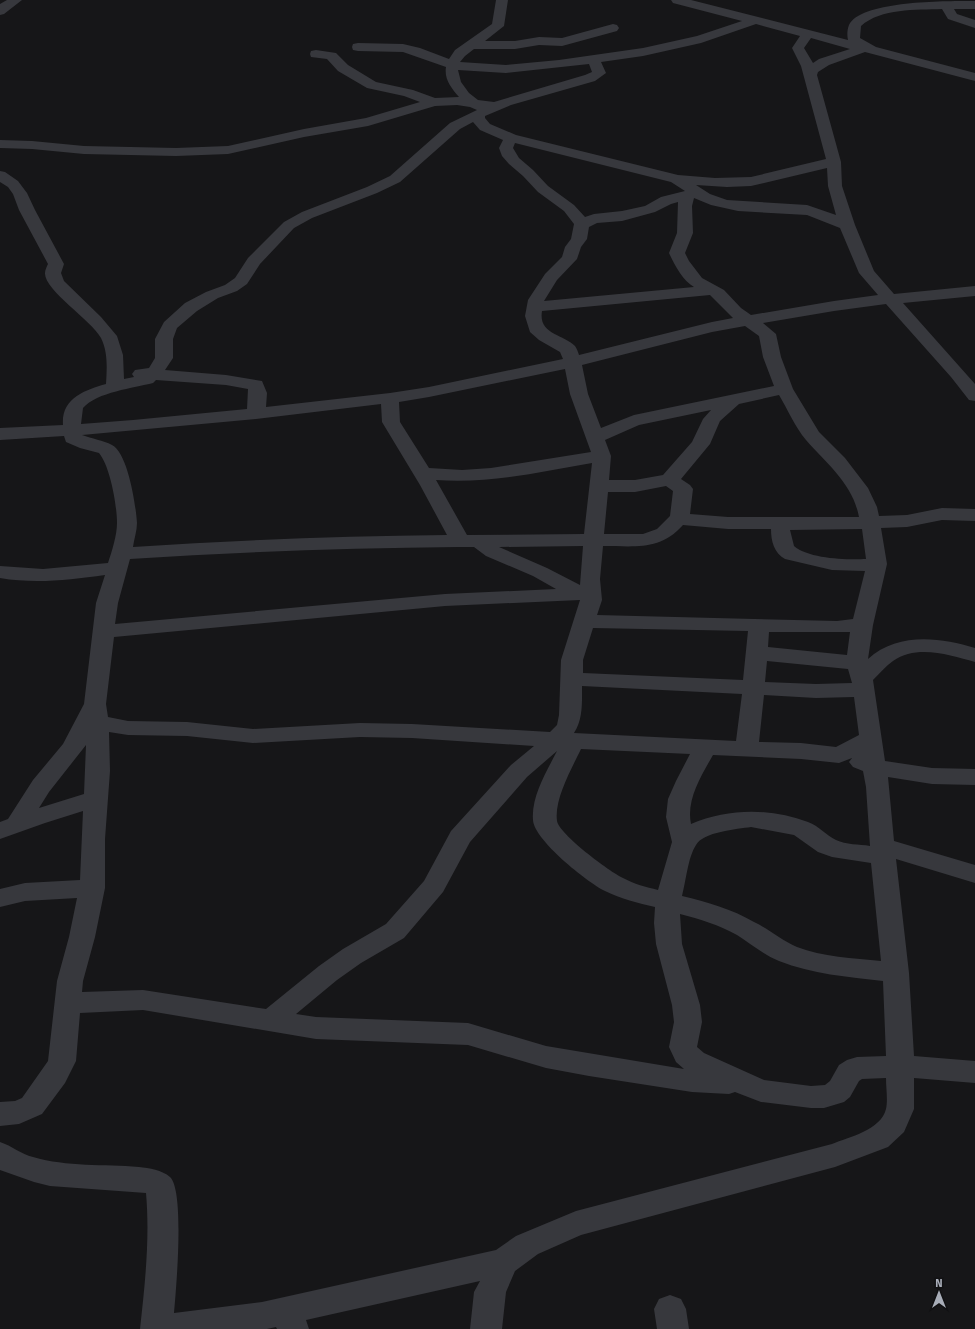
<svg xmlns="http://www.w3.org/2000/svg" width="975" height="1329" viewBox="0 0 975 1329" font-family="'Fira Sans',sans-serif">
	<style>
		.lines { fill: none; stroke-linecap: round; stroke-linejoin: round }
		.minor { fill: #37383d; fill-rule: evenodd }
	</style>
	<rect width="100%" height="100%" fill="#161618"/>
	<g class="lines">
		<path class="minor" d="M7,0H22L4,14L0,15V4Z
			M496,0H508L504,26L485,41H515L539,37L562,38L613,24L617,25L619,28L617,31L562,46L539,45L515,49H474L465,56L460,62L506,65L559,60L643,48L697,36L742,21L673,3L671,0H691L848,40C847,36 847,30 849,25C861,0 950,1 975,1V9H954L957,14L975,20V28L948,19L942,9C916,10 881,8 861,26L860,38L876,47L975,73V81L865,52L829,65L818,72L817,75L841,162L842,186L855,225L874,271L894,294L975,286V296L903,303L975,384V401L969,400L951,377L886,304L834,311L763,323L776,334L781,357L793,389L819,432L845,458L868,488L877,507L879,516L907,515L942,508L975,509V521L942,520L907,527L881,528L887,564L873,625L868,659C897,632 940,637 975,648V662C950,655 917,644 893,661C886,666 880,673 873,680L885,761L932,768L975,769V785L932,784L888,777L894,841L975,865V883L896,859L909,973L914,1056L975,1061V1083L914,1078V1109L904,1132L888,1147L835,1167L581,1235L538,1254L515,1271L506,1292L502,1329H470L474,1292L480,1281L306,1320L309,1329H277L276,1327L267,1329H140C145,1284 150,1238 146,1193L50,1186L34,1182L0,1170V1142C12,1146 21,1154 33,1157C67,1167 104,1164 139,1167C149,1168 162,1170 170,1177C185,1191 176,1290 174,1313L262,1302L496,1250L516,1236L576,1211L832,1144C849,1137 881,1130 886,1109C888,1100 886,1088 886,1078L862,1079L859,1081L850,1097L844,1102L824,1108H811L761,1102L735,1092L729,1094L692,1092L589,1076L546,1068L468,1045L316,1039L143,1010L80,1013L76,1061L65,1083L42,1114L19,1124L0,1126V1102L15,1101L22,1098L48,1061L57,981L69,937L77,898L25,901L0,907V889L25,883L80,880L83,811L45,823L0,839V822L8,819L33,780L63,744L84,704L96,603L105,575C69,580 35,584 0,578V566L43,569L108,563C112,551 117,535 117,523C117,505 110,466 99,453L80,448L66,442L64,436L0,440V428L63,425C61,398 85,390 106,384C107,368 108,352 101,338C91,320 44,290 45,273C45,270 47,266 48,264L19,210L13,194L8,187L0,182V171L5,172L18,181L27,193L35,210L64,264L61,273L64,281L101,317L117,336L123,355L124,379L134,377L132,374L135,370L149,368L155,358V339L164,322L185,303L206,292L225,285L235,278L248,258L284,222L302,212L367,187L390,176L450,123L477,110L470,107L457,105L435,106L368,126L304,137L228,154L176,156L84,154L32,149L0,148V140L32,141L84,146L176,148L228,146L304,129L366,118L420,102L404,96L367,88L338,71L327,59L311,57L310,54L311,51L316,50L336,53L348,65L376,82L413,90L435,98L459,97C451,88 444,79 446,67L403,52L358,51L353,50L352,47L353,44L358,43L403,44L420,48L449,59L455,50L492,24ZM756,24L800,36L792,48L801,66L826,159L751,177L715,178L678,175L516,135L490,124L485,118V116L511,105L595,81L606,73L601,62L643,56L701,43ZM811,38L850,49L819,59L813,63L804,48ZM589,64L592,72L585,75L494,102L478,100L469,93L461,82L458,70L506,73ZM473,122L480,130L503,140L499,148L502,156L509,164L523,176L538,192L564,211L574,224L571,239L565,247L562,257L545,274L528,300L525,316L530,332L539,340L560,352L563,359L429,387L390,393L266,407L267,393L262,381L226,375L165,370L173,358V339L177,328L197,311L218,298L237,291L247,284L260,264L294,228L312,218L377,193L400,182L460,129ZM515,143L671,182L685,191L661,197L645,206L622,211L594,214L585,217L574,205L548,186L533,170L519,158L513,148ZM827,168L828,186L836,215L807,205L727,200L710,194L696,185L727,187L751,186ZM694,198L711,205L738,211L807,215L840,228L859,273L878,295L834,301L751,315L741,308L724,290L702,278L689,261L685,253L693,233L692,206ZM678,202L677,233L669,253C674,264 683,281 694,287L544,301L557,280L577,259L581,247L587,239L589,227L597,223L622,221L655,212L671,204ZM710,295L733,318L712,322L579,355C578,352 577,349 575,346C563,334 538,334 542,311ZM745,326L759,336L763,357L774,386L634,415L601,428L588,394L582,365L712,332ZM565,369L570,394L591,452L491,468L462,470L429,468L400,422L399,402L429,397ZM156,380L226,385L248,389L247,409L133,420L81,424L83,408C97,392 134,388 153,383ZM779,395C788,410 795,427 806,440C827,464 853,484 859,517H728L690,514L693,489L690,485L681,479L710,444L720,421L739,404ZM381,404L382,422L420,485L447,535C342,536 238,540 133,547C134,539 137,531 137,523C136,506 128,453 112,445C103,440 92,439 82,435L256,419ZM711,410L703,419L692,442L663,475L635,480H609L611,456L605,440L639,425ZM592,463L584,534L467,535L436,480C489,484 540,472 592,463ZM666,486L673,491L670,516L657,529L643,534H604L608,492H635ZM683,525L728,529H771C771,541 774,553 785,559L832,570L865,571L853,619L837,621L597,615L602,600L600,579L603,546C635,546 660,551 683,525ZM862,529L866,559C847,560 809,559 794,546L790,530ZM583,546L580,585L547,568L499,547ZM458,547H474L486,556L533,576L556,589L445,594L115,624L118,603L130,559C239,552 348,548 458,547ZM580,600L561,660L559,715L557,725L550,732L412,724L360,723L253,729L187,722L128,721L108,717L106,704L114,637L445,606ZM593,628L748,631L743,680L583,673V660ZM769,632H850L847,655L768,647ZM767,661L848,669L852,683L816,684L765,682ZM582,686L742,694L736,741L574,733C583,719 582,703 582,686ZM764,695L816,698L854,697L859,735L836,747L801,743L759,742ZM109,732L128,735L187,736L253,743L360,737L412,738L534,746L511,765L451,831L424,881L386,924L343,949L319,966L266,1009L143,990L82,992L83,981L95,937L105,888V839L110,771ZM86,745L84,794L39,808L49,792ZM581,749L690,754L676,781L668,799L666,817L672,842L658,890C646,887 634,884 623,878C610,872 559,834 557,821C554,799 572,768 581,749ZM557,751C547,771 531,796 533,820C534,840 587,882 605,891C621,899 638,903 655,907L654,923L656,944L672,1005L674,1022L669,1047L676,1062L684,1069L546,1046L468,1023L316,1017L296,1014L337,980L361,963L404,938L443,892L470,842L527,777ZM713,755L801,759L839,763L852,758L849,762L853,767L863,771L866,787L870,846C859,844 846,845 836,840C826,835 819,826 808,822C770,808 729,808 691,824C686,800 701,776 713,755ZM751,827L794,835L818,852L832,857L871,863L881,961C854,958 822,957 797,947C781,940 769,929 754,922C732,909 707,902 682,896C686,881 688,857 696,845C703,832 737,829 751,827ZM680,914C700,919 719,925 737,935C751,944 764,955 779,961C812,974 848,977 883,981L886,1056L857,1057L847,1060L839,1065L830,1081L825,1085L811,1086L764,1080L704,1053L697,1047L702,1022L700,1005L682,944Z
			M670,1295L681,1299L686,1309L689,1329H657L654,1309L659,1299Z"/>
	</g>
	<g transform="translate(939 1293)" stroke="#111113" stroke-width="3" paint-order="stroke">
	<path d="M0-3L7 15L0 10L-7 15Z" fill="#a8adb8"/>
	<text y="-6" font-size="11" font-weight="bold" text-anchor="middle" fill="#a8adb8">N</text>
	</g>
</svg>
